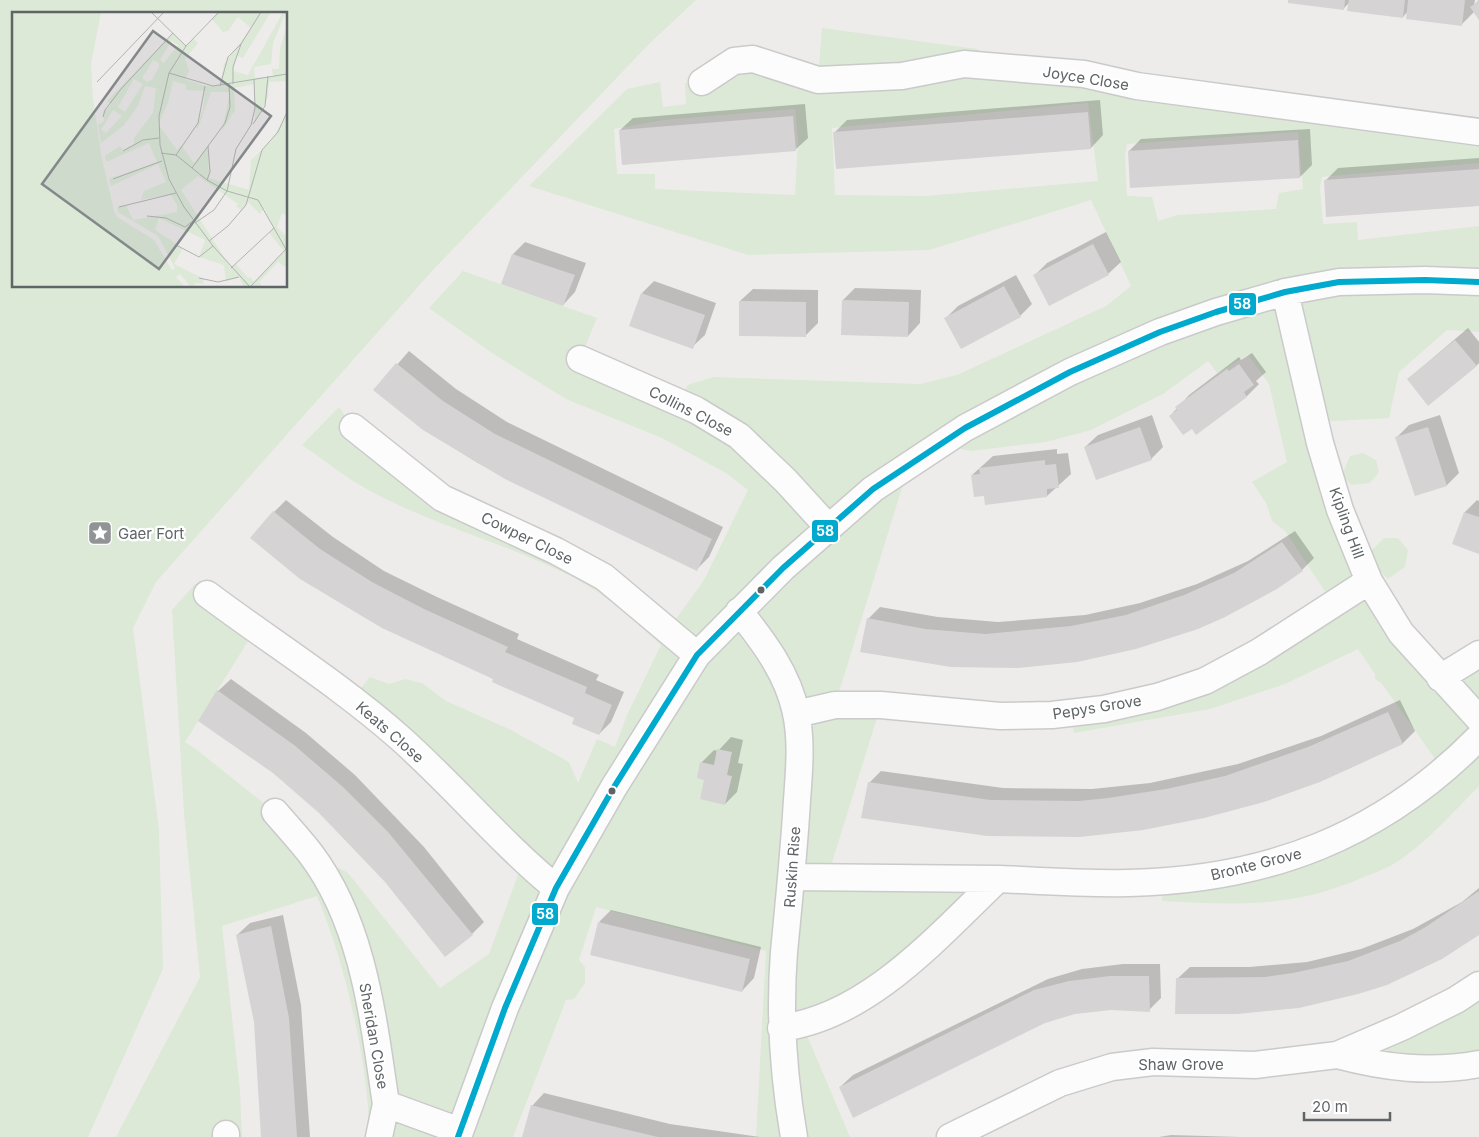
<svg xmlns="http://www.w3.org/2000/svg" width="1479" height="1137" viewBox="0 0 1479 1137" font-family="Inter,sans-serif">
	<style>
		.green { fill: #dbe9d6; fill-rule: evenodd }
		.shadow { fill: #0003 }
		.building { fill: #d5d3d3 }
		.lines { fill: none; stroke-linecap: round; stroke-linejoin: round }
		.minor-casing { stroke: #cbcaca; stroke-width: 29 }
		.minor { stroke: #fcfcfc; stroke-width: 26 }
		.bus-1-casing { stroke: #fff; stroke-width: 10 }
		.bus-1 { stroke: #00a9ce; stroke-width: 6 }
		.bus-dot { fill: #5f6467; stroke: #fff; stroke-width: 2 }
		.labels { text-anchor: middle; dominant-baseline: central; stroke-width: 4.5; stroke-linejoin: round; paint-order: stroke }
		.street-label { font-size: 15px; fill: #5f6467; stroke: #fff }
		.poi-label { font-size: 15px; fill: #5f6467; stroke: #fff; text-anchor: start }
		.inset-road { fill: none; stroke: #b1b2b2; stroke-width: 1 }
		.view { fill: #84888a; fill-opacity: 0.15; stroke: #84888a; stroke-width: 2.5 }
		.inset-edge { fill: none; stroke: #5f6467; stroke-width: 2.5 }
		.line-badge { stroke: #fff; stroke-width: 2 }
		.badge-label { font-size: 14px; text-anchor: middle; font-weight: bold; fill: #fff }
	</style>
	<rect width="100%" height="100%" fill="#eeecea"/>
	<path class="green" d="M0,0H696L649,44L432,271L156,582L133,628L159,830L163,969L88,1137H0ZM14,14H286V286H14Z
		M822,28L977,49L1000,67L1479,132V163L1322,177L1320,187L1323,224L1357,222L1358,240L1479,226V332L1447,330L1399,372L1389,418L1316,422L1340,510L1440,678L1479,654V786C1453,812 1427,843 1395,863C1386,869 1374,873 1364,877C1294,908 1236,905 1162,901L1163,881L1295,857L1443,770L1382,684L1375,679V674L1358,649L1285,684L1210,709L1074,733L1070,713L1157,697L1334,605L1285,531L1272,521L1266,503L1252,482L1287,462L1269,384L1248,355L1217,373L1208,361L1163,394L1091,430L1046,442L971,451L940,445L909,465L835,705H881L829,872L998,879L907,966L803,1026L850,1137H756L766,951L596,907L579,960L585,967V983L574,999L566,1000L513,1137H369C370,1067 344,960 317,896L222,926L240,1090L242,1137H116L200,977L184,814L172,610L195,584L255,630L185,742L197,750L275,812L311,853L348,873L440,988L489,954L523,861L352,699L370,677L389,684L405,679L422,683L446,701L511,730L569,762L578,783L597,739L615,747L627,715L661,645C636,622 608,596 578,580C509,543 432,526 365,488C343,476 323,459 302,445L339,407L353,427L500,526L668,630L704,580L748,490L726,473L662,438L566,399L492,353L429,308L463,271L597,318L580,359L677,401L688,385L713,377L920,384L957,375L1106,306L1131,286L1091,200L929,250L748,255L529,186L627,89L660,82L663,107L686,104L685,83L702,82L734,61L818,79ZM1088,103L1098,181L926,196L835,195L832,128ZM795,109L798,141L795,195L655,189V174H617L614,129L664,120ZM1298,132L1303,189L1279,193L1276,209L1177,215L1158,221L1152,197L1127,196L1125,156L1127,144Z
		M1363,453L1376,460L1379,472L1370,483L1351,485L1342,475L1350,456Z
		M1384,538H1398L1408,550L1405,567L1388,579L1375,566L1372,550Z
		M1479,985V1064L1367,1063L1402,1027Z"/>
	<path class="shadow" d="M1289,0H1475L1474,5L1479,0V18L1474,12L1461,25L1408,11L1403,17L1350,2L1343,9Z
		M1100,100L1103,135L1091,148L835,132L847,120Z
		M805,104L808,138L795,150L620,130L633,118Z
		M1310,129L1312,165L1300,177L1129,151L1141,139Z
		M1479,158V204L1325,181L1338,168Z
		M1106,232L1121,262L1108,274L1035,275L1047,263Z
		M525,242L586,263L575,292L563,305L513,254Z
		M1016,275L1032,304L1020,316L946,318L958,306Z
		M654,281L716,303L705,335L692,347L642,293Z
		M855,288L921,290L920,323L908,336L843,300Z
		M753,289L818,290V323L806,335L740,301Z
		M1468,328L1479,342V363L1476,366L1408,379Z
		M409,351L456,389L507,422L723,527L709,557L697,569L478,463L423,429L375,390Z
		M1252,353L1266,372L1256,381L1259,384L1247,396L1196,433L1192,427L1170,416L1189,395L1239,357L1241,360Z
		M1152,415L1163,447L1151,459L1085,447L1098,435Z
		M1440,415L1459,473L1447,485L1416,495L1397,437L1409,425Z
		M1057,449V454L1068,453L1071,474L1047,496L985,495L972,475L993,456Z
		M286,500L333,537L384,571L437,597L519,634L517,639L599,675L596,680L624,692L611,722L599,734L576,717L411,640L274,512Z
		M1477,500L1479,501V553L1454,543L1465,512Z
		M1295,531L1314,558L1302,570L1047,664L868,619L880,607L938,617L998,622L1085,615L1140,603L1197,584L1248,561Z
		M231,679L306,733L355,775L424,847L484,922L472,934L386,881L320,812L273,772L200,720L218,691Z
		M1400,700L1415,731L1403,743L1348,769L1080,836L869,783L881,771L1003,788L1092,789L1150,783L1238,764L1321,736Z
		M731,737L743,740L738,763L743,764L737,792L725,804L705,779L701,763L714,750L718,751Z
		M1479,888V933L1386,983L1177,979L1190,967H1249L1307,962L1361,949L1413,929L1462,902Z
		M611,910L761,947L754,978L742,991L599,922Z
		M283,915L301,1005L310,1137H263L255,1022L237,935L250,923Z
		M1123,964H1160L1161,998L1149,1010L1111,1008L1075,1013L840,1087L853,1075L1048,979L1082,969Z
		M544,1093L670,1124L760,1137H523L532,1106Z
		M1171,1135L1240,1137H1159Z"/>
	<path class="building" d="M1288,0H1345L1344,10L1288,3Z
		M1349,0H1405L1403,18L1347,11Z
		M1408,0H1465L1462,26L1406,19Z
		M1479,1V20L1470,7Z
		M1088,112L1091,149L836,169L833,132Z
		M793,116L796,151L622,165L619,130Z
		M1298,140L1300,178L1130,188L1128,151Z
		M1479,169V206L1326,217L1324,180Z
		M1093,244L1109,275L1049,306L1033,275Z
		M512,254L575,275L563,306L501,284Z
		M1004,286L1021,317L961,349L944,318Z
		M641,293L705,315L693,349L629,326Z
		M842,300L909,302L908,337L841,335Z
		M739,301L806,302V337L739,336Z
		M1455,340L1477,366L1428,406L1407,379Z
		M396,363L443,401L495,434L712,539L697,571L505,479L423,430L373,390Z
		M1239,364L1254,385L1244,392L1247,397L1196,435L1192,429L1183,435L1169,416L1177,410L1175,407L1227,369L1229,371Z
		M1140,427L1152,460L1096,480L1084,447Z
		M1428,427L1447,486L1415,496L1395,437Z
		M1045,460V465L1056,464L1059,488L1047,489V497L985,505L984,496L974,497L971,475L980,474L979,468Z
		M273,511L320,549L372,582L424,609L508,647L505,652L587,687L585,693L612,705L599,735L572,724L574,718L492,682L493,679L382,628L300,579L250,538Z
		M1464,512L1479,517V554L1452,544Z
		M1282,542L1303,571L1277,589L1225,617L1198,629L1136,649L1077,662L1018,668L951,667L860,652L867,618L925,629L985,634L1071,626L1126,615L1184,595L1234,573Z
		M217,690L294,745L343,787L388,832L473,935L445,957L385,882L319,813L273,773L198,721Z
		M1388,712L1403,744L1320,782L1264,802L1204,818L1143,830L1080,837L987,836L861,818L868,782L990,800L1079,801L1108,798L1166,789L1225,776L1308,747Z
		M717,749L732,752L727,775L732,776L725,805L700,799L704,780L697,778L700,762L714,765Z
		M1479,891V935L1442,959L1387,985L1358,994L1299,1008L1237,1014H1175L1176,978L1265,977L1293,973L1348,961L1400,941L1424,928Z
		M598,922L750,959L742,992L590,955Z
		M271,926L289,1018L297,1137H261L254,1022L236,935Z
		M1110,976H1149L1150,1012L1111,1010L1075,1014L1045,1023L853,1118L839,1087L1034,990L1069,981Z
		M531,1105L595,1122L658,1137H522Z"/>
	<g class="lines">
		<defs>
			<path id="minor" d="M702,82L734,61L753,59L818,80L902,76L964,64L1084,74L1137,86L1479,132
				M1285,292L1320,443L1340,510L1369,581L1401,633L1479,719
				M580,359L696,410L739,436L786,481L828,527
				M353,427L442,498L556,551L604,577L697,655
				M207,594C271,642 340,685 400,738C454,786 500,842 556,888
				M739,611C764,642 788,674 796,713C802,741 799,773 797,800C794,851 789,901 784,952C779,1016 783,1074 794,1137
				M1440,678L1479,654
				M796,714L835,705H881L1000,716L1052,715L1104,709L1157,697L1205,681L1259,652L1369,581
				M275,812C287,826 299,839 310,853C364,924 373,1019 386,1104L460,1131
				M792,877C862,878 931,878 1000,879C1043,881 1086,884 1129,883C1267,880 1381,837 1479,737
				M781,1028C868,1017 937,937 998,879
				M1337,1055C1386,1068 1429,1073 1479,1064
				M226,1134V1137
				M379,1137L386,1104
				M458,1137L505,1008L556,888L614,787L697,655L783,568L873,489L965,428L1070,372L1160,332L1216,312L1285,292L1339,282L1425,280L1479,282
				M950,1137L1060,1083L1112,1067L1153,1062L1255,1065L1337,1055L1402,1027L1456,1000L1479,985"/>
		</defs>
		<use href="#minor" class="minor-casing"/>
		<use href="#minor" class="minor"/>
		<defs>
			<path id="bus-1" d="M458,1137L505,1008L556,888L614,787L697,655L783,568L873,489L965,428L1070,372L1160,332L1216,312L1285,292L1339,282L1425,280L1479,282"/>
		</defs>
		<use href="#bus-1" class="bus-1-casing"/>
		<use href="#bus-1" class="bus-1"/>
	</g>
	<defs>
		<symbol id="sight-square" viewBox="-11 -11 22 22"><rect x="-9" y="-9" width="18" height="18" rx="4" fill="#919495" stroke="#fff"/><path d="M0-6L1.8-2.2L6-1.7L2.9 1.2L3.7 5.4L0 3.3L-3.7 5.4L-2.9 1.2L-6-1.7L-1.8-2.2Z" fill="#fff"/></symbol>
	</defs>
	<g fill-rule="evenodd">
		<use href="#sight-square" x="86" y="519" width="28" height="28"/>
	</g>
	<g class="bus-dot">
		<circle cx="761" cy="590" r="4.5"/>
		<circle cx="612" cy="791" r="4.5"/>
	</g>
	<g class="labels">
		<g class="street-label">
			<text transform="translate(1086 78) rotate(9)">Joyce Close</text>
			<text transform="translate(691 411) rotate(27)">Collins Close</text>
			<text transform="translate(1347 523) rotate(70)">Kipling Hill</text>
			<text transform="translate(527 538) rotate(26)">Cowper Close</text>
			<text transform="translate(1097 707) rotate(-9)">Pepys Grove</text>
			<text transform="translate(390 732) rotate(41)">Keats Close</text>
			<text transform="translate(1256 864) rotate(-14)">Bronte Grove</text>
			<text transform="translate(792 867) rotate(-86)">Ruskin Rise</text>
			<text transform="translate(374 1036) rotate(80)">Sheridan Close</text>
			<text x="1181" y="1064">Shaw Grove</text>
		</g>
		<g class="poi-label">
			<text x="118" y="533">Gaer Fort</text>
		</g>
	</g>
	<g transform="translate(12 12)">
		<rect width="275" height="275" fill="#eeecea"/>
		<path d="M0,0H89L79,52L81,87L90,147L102,199L105,205L142,228L160,258L163,256L146,224L106,200L105,195L114,193L121,208L165,200V193L158,182L129,188L132,179L154,170L146,152L99,174L97,167L145,150L137,131L94,150L93,144L108,134L111,138L122,132V126L141,101L144,76L133,74L126,94L112,113L89,131L86,113L92,109L91,100L99,93L95,89L161,21L174,34L182,27L186,31L173,47L177,59L173,67L193,74H208L212,52L239,16L226,5L216,19L211,20L200,7L207,0H259L231,46L225,44L221,59L236,63L271,0H274L261,31L259,52L242,55L243,66L261,64L260,57H267L268,36L275,13V69L257,70L256,85L243,110L242,72L222,76L223,98L210,119L218,80H199L186,116L184,115L191,98L193,79L174,78V73L161,69L156,91L146,112L165,138L169,133L182,151L196,134L197,166L237,178L239,148L260,128L275,100V203L270,201L265,215L275,225V256L266,250L247,270L250,275H232L227,265L214,270L212,253L187,245L193,228L147,206L143,218L171,236L162,252L192,267L191,272L185,271L179,275L168,262L164,265L173,275H0ZM159,29L166,33L152,51L148,48ZM141,48L147,51V55L140,68L135,70L130,66ZM122,67L131,72L113,100L106,95ZM101,98L110,104L94,121L89,118ZM186,164L226,192L224,194L230,199L236,190L248,202L252,196L262,216L257,221L272,239L242,270L238,265L236,266L224,252L219,256L169,178Z" fill="#dbe9d6" fill-rule="evenodd"/>
		<path class="inset-road" d="M139,0L174,34M207,0L174,34L157,61L147,104L148,133L157,167L172,195L201,234L238,275M157,61L201,74L275,62M85,70L152,0M221,72V55L229,32M208,74L216,45L229,32L249,0M91,105L93,98L109,77L161,21M241,112L253,94L256,64M111,139L131,128L147,126M149,141L164,143L195,168L215,179L246,188L275,239M164,143L186,111L193,74M180,156L213,111L218,95L217,72M101,167L150,149M195,168L198,160L196,134M107,195L164,181M135,204L154,206L173,215L181,209M183,211L202,198L215,179L224,137L239,113L243,96L242,67M197,229L216,214L234,193L250,138L266,120L275,100M164,233L187,245L201,234M219,256L262,216M187,266L206,270L227,265M238,275L274,237"/>
		<path class="view" d="M141,19L259,104L147,257L30,172Z"/>
		<rect width="275" height="275" class="inset-edge"/>
	</g>
	<g class="line-badge">
		<rect x="1228" y="292" width="29" height="24" rx="5" fill="#00a9ce"/>
		<rect x="811" y="519" width="28" height="24" rx="5" fill="#00a9ce"/>
		<rect x="531" y="902" width="28" height="24" rx="5" fill="#00a9ce"/>
	</g>
	<g class="badge-label">
		<text x="1242" y="309">58</text>
		<text x="825" y="536">58</text>
		<text x="545" y="919">58</text>
	</g>
	<path d="M1304 1112v8h86v-8" fill="none" stroke="#5f6467" stroke-width="2.5"/>
	<text x="1312" y="1112" font-size="15" fill="#5f6467" stroke="#ffffff" stroke-width="4" paint-order="stroke">20 m</text>
</svg>
